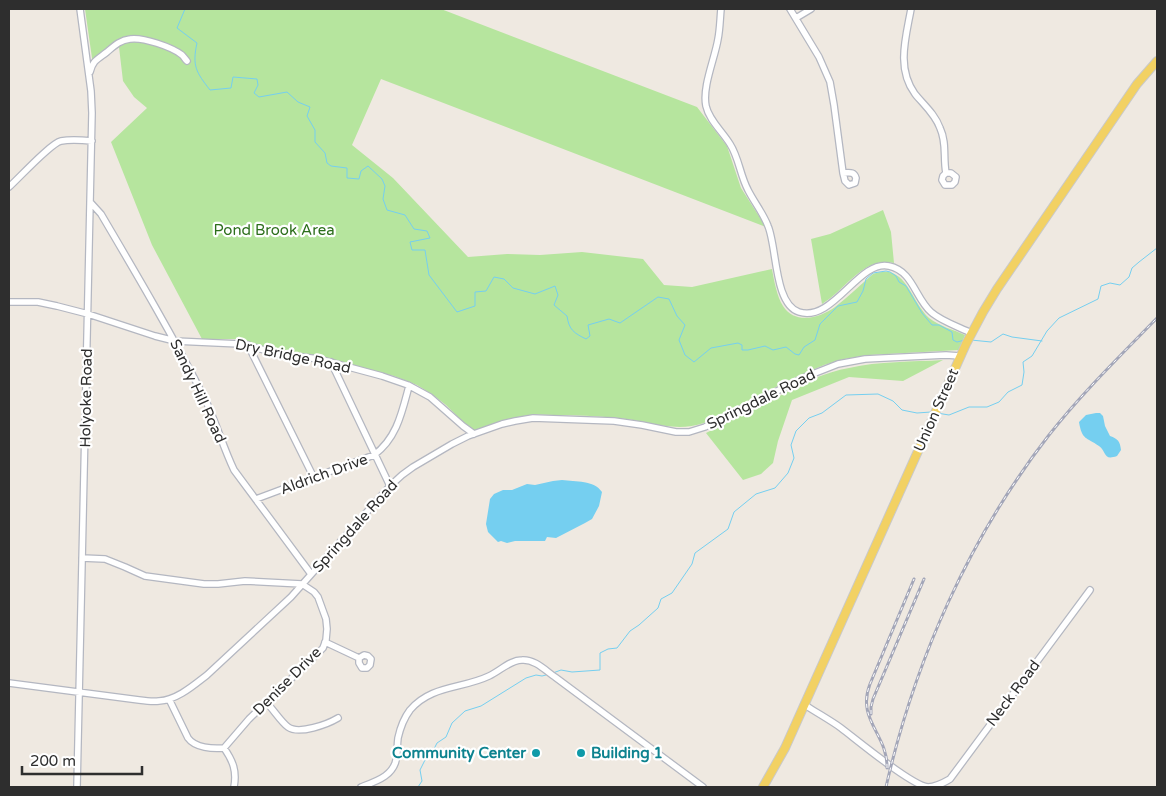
<svg xmlns="http://www.w3.org/2000/svg" width="1166" height="796" viewBox="0 0 1166 796" font-family="'Varela Round',sans-serif">
	<style>
		.green { fill: #b6e59e }
		.water { fill: #75cff0 }
		.lines { fill: none; stroke-linecap: round; stroke-linejoin: round }
		.stream { stroke: #75cff0; stroke-width: 1 }
		.minor-casing { stroke: #b4b7c1; stroke-width: 8 }
		.major-casing { stroke: #c9c9c9; stroke-width: 10 }
		.minor { stroke: #fff; stroke-width: 5.5 }
		.major { stroke: #f2d163; stroke-width: 8 }
		.rail-casing { stroke: #a3a6b8; stroke-width: 3 }
		.rail { stroke: #fff; stroke-width: 1; stroke-dasharray: 4; stroke-linecap: butt }
		.culture-dot { fill: #0f9aa8; stroke: #fff; stroke-width: 2 }
		.labels { text-anchor: middle; dominant-baseline: central; stroke-width: 4.5; stroke-linejoin: round; paint-order: stroke }
		.park-label { font-size: 15px; fill: #2c6e1b; stroke: #fff }
		.street-label { font-size: 15px; fill: #2e2e2e; stroke: #fff }
		.culture-label { font-size: 15px; font-weight: bold; fill: #0d838f; stroke: #fff; text-anchor: end }
	</style>
	<rect width="100%" height="100%" fill="#efe9e1"/>
	<path class="green" d="M85,9H441L697,107L727,146L741,188L766,227L381,79L352,145L393,178L468,257L507,254L540,255L582,252L643,259L664,285L692,287L772,269C774,280 777,297 783,306C795,325 820,318 835,307C848,297 860,285 873,274C906,262 910,300 929,318C939,326 954,330 965,335L959,350L869,355L844,359L824,365L798,376L704,423C674,433 649,421 618,418C597,416 575,415 554,415C546,415 538,414 531,415C511,417 491,425 472,431L446,405L433,395L417,385L394,376L328,358L286,353L237,339H202L152,245L111,142L147,108L134,97L123,81L119,47L93,65Z
		M883,210L891,232L894,263C863,256 846,290 822,304L811,239L830,234Z
		M943,360L903,381L849,377L792,400L778,441L773,463L761,474L743,480L706,433L815,378C826,374 837,370 849,368C879,361 912,362 943,360Z"/>
	<path class="water" d="M1096,413H1100L1103,416L1105,426L1110,436C1118,439 1120,441 1121,450L1117,456C1103,461 1107,452 1099,446C1086,437 1082,440 1079,422L1086,415Z
		M562,480C576,482 594,480 602,492L599,506L592,519L585,523L556,538L547,537L545,541H515L507,543L501,541L498,542L488,532L486,524L490,499L494,494L503,490H512L527,484L535,485L553,481Z"/>
	<g class="lines">
		<path class="stream" d="M180,9H185L177,28L197,43C192,66 196,72 210,90L231,88L233,77L257,79L258,85L254,93L259,97L287,92L298,102L310,107L307,116L315,130V142L325,153L327,163L331,166L347,168V178L359,179L361,171L368,166L382,179L385,186L383,199L387,210L405,215L414,229L427,231L430,238L410,242L412,250H425L429,275L457,312L475,306V292L486,291L494,277L504,279L513,288L535,294L555,286L558,295L554,305L567,316C569,330 574,333 586,339L590,336L588,325L609,319L620,323L658,297L669,299L677,316L685,325L679,340L685,355L694,362L711,348L738,343L742,345V350H748L765,346L773,350L786,347L795,354L799,355L804,347L815,340L820,324L838,306L857,302L863,291L866,279L873,273L886,271L890,272L896,276L899,282L906,286L922,313L932,325H939L952,332L953,340L957,342L965,340
			M971,340L991,342L1003,334L1012,337L1042,341
			M937,413L949,415L969,407H987L999,402L1008,392L1022,385L1024,372L1023,362L1032,356L1047,331L1059,318L1098,299L1101,286L1110,283L1120,285L1129,277L1132,268L1139,262L1157,248
			M553,673L561,670L572,672L600,670V653L608,649L617,648L630,631L639,625L658,608L661,599L672,593L692,564L695,553L728,529L734,512L756,494L775,488L788,473L794,458L791,445L796,431L809,418L822,413L846,395L878,394L893,401L902,410L917,413L931,412
			M418,787L422,781L420,770L426,758L430,757L437,743L446,737L452,723L465,711L481,706L526,678L536,675L542,676L546,675"/>
		<defs>
			<path id="minor" d="M721,9C720,19 720,29 718,39C715,58 702,87 706,106C709,120 722,131 730,144C739,158 740,175 748,190C754,202 763,213 768,226C777,247 774,304 799,312C833,323 859,259 889,266C913,271 915,298 931,312C941,321 959,327 971,333
				M790,9L819,57L830,82L834,105L843,173L845,181L849,185L855,183L856,178C854,171 849,173 843,173
				M911,9C906,37 896,68 915,94C924,105 935,114 940,128C947,143 943,157 946,173L943,176L942,180L945,185H952L955,182L956,177L951,173H946
				M796,18L811,9
				M90,72C93,60 98,59 107,52C114,46 120,40 130,39C143,37 172,47 182,55C184,57 185,59 187,61
				M9,187C18,179 51,143 61,141C71,139 82,140 92,141
				M91,203L101,214C137,275 173,336 205,399C216,422 223,447 234,470L311,574
				M9,302H38L57,306L88,314L155,336L175,341L240,344L250,346L278,354L319,359L382,376L408,385L430,397L463,426L474,434
				M248,345L314,478
				M331,362L390,486
				M256,499L374,455C397,438 402,412 409,386
				M82,558L105,559L125,567L145,576L204,584H218L245,581L302,584L314,592L318,597L326,619L327,629L326,640L323,648L318,653L249,719L224,748
				M325,642L359,658V663L362,668H367L370,665L371,659L368,656L364,655L359,658
				M9,683L139,700C146,701 153,702 159,701C177,700 194,685 207,675L291,597L390,486L402,475L413,467L452,444L468,436L502,424L515,421L533,418L614,421L642,425L676,432H689L705,427L805,377L838,364L865,359L884,358L946,355L960,356
				M169,699L188,738C195,748 213,749 224,748C233,761 237,771 234,787
				M266,702C273,709 281,722 288,727C299,735 328,724 338,718
				M805,705C817,713 830,720 841,728C857,740 912,786 928,787C936,787 943,783 950,779L1090,590
				M77,787L92,113L91,91L80,9
				M361,787C369,784 378,781 385,776C400,765 396,753 398,738C400,729 404,718 410,710C431,685 462,689 489,676C500,671 510,660 522,660C535,659 546,671 555,677L703,787"/>
			<path id="major" d="M763,787L785,748L966,344L983,312L997,289L1137,84L1157,61"/>
		</defs>
		<use href="#minor" class="minor-casing"/>
		<use href="#major" class="major-casing"/>
		<use href="#minor" class="minor"/>
		<use href="#major" class="major"/>
		<defs>
			<path id="rail" d="M871,714V707L873,699L924,579
				M887,768C888,734 856,720 870,684L914,579
				M886,787C915,660 969,538 1049,435C1082,393 1120,356 1157,318"/>
		</defs>
		<use href="#rail" class="rail-casing"/>
		<use href="#rail" class="rail"/>
	</g>
	<g class="culture-dot">
		<circle cx="536" cy="753" r="5"/>
		<circle cx="581" cy="753" r="5"/>
	</g>
	<g class="labels">
		<g class="park-label">
			<text x="274" y="230">Pond Brook Area</text>
		</g>
		<g class="street-label">
			<text transform="translate(293 356) rotate(12)">Dry Bridge Road</text>
			<text transform="translate(198 391) rotate(65)">Sandy Hill Road</text>
			<text transform="translate(86 398) rotate(-89)">Holyoke Road</text>
			<text transform="translate(761 399) rotate(-26)">Springdale Road</text>
			<text transform="translate(936 410) rotate(-66)">Union Street</text>
			<text transform="translate(324 474) rotate(-20)">Aldrich Drive</text>
			<text transform="translate(355 526) rotate(-48)">Springdale Road</text>
			<text transform="translate(287 681) rotate(-45)">Denise Drive</text>
			<text transform="translate(1013 693) rotate(-53)">Neck Road</text>
		</g>
		<g class="culture-label">
			<text x="526" y="753">Community Center</text>
			<text x="591" y="753" text-anchor="start">Building 1</text>
		</g>
	</g>
	<rect width="1166" height="796" fill="none" stroke="#2e2e2e" stroke-width="20"/>
	<path d="M22 766v8h120v-8" fill="none" stroke="#2e2e2e" stroke-width="2.5"/>
	<text x="30" y="766" font-size="15" fill="#2e2e2e" stroke="#ffffff" stroke-width="4" paint-order="stroke">200 m</text>
</svg>
